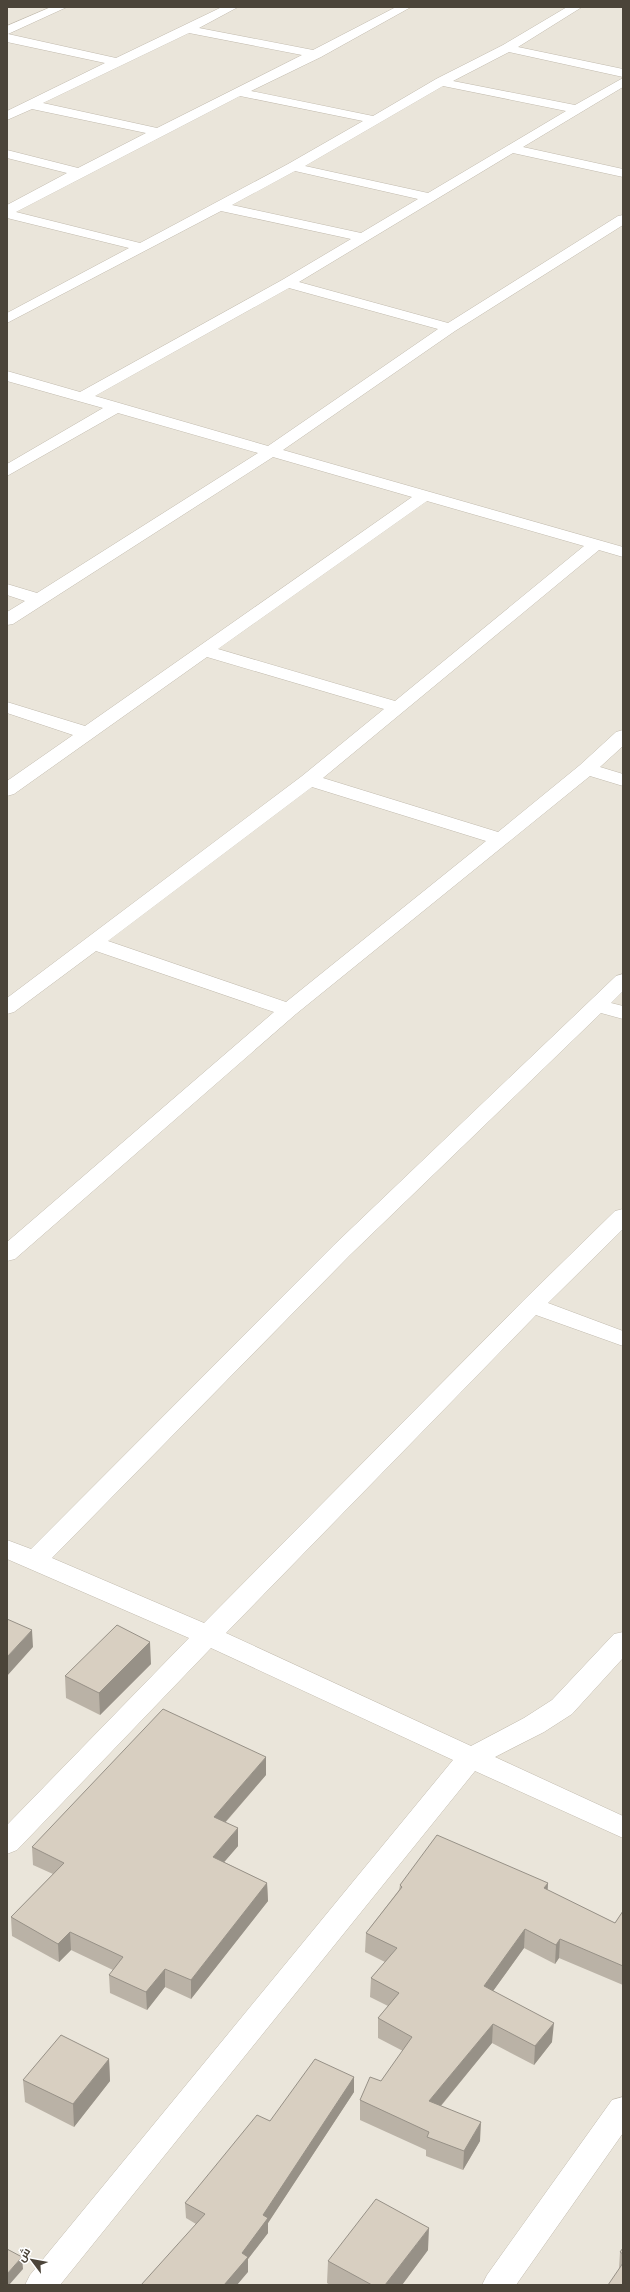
<svg xmlns="http://www.w3.org/2000/svg" width="630" height="2292" viewBox="0 0 630 2292" font-family="'Nunito Sans',Cairo,sans-serif">
	<style>
		.residential { fill: #eae5da }
		.lines { fill: none; stroke-linecap: round; stroke-linejoin: round }
		.minor-casing { stroke: #c2bbae; stroke-width: 1 }
		.minor { fill: #fff; fill-rule: evenodd }
		.wall { fill: #bab2a6 }
		.shaded-wall { fill: #979187 }
		.building { fill: #d8cfc1; stroke: #979187 }
	</style>
	<rect width="100%" height="100%" fill="#f6f3ec"/>
	<path class="residential" d="M7,7H623V2285H7Z"/>
	<g class="lines">
		<defs>
			<path id="minor" d="M51,7H67L8,34L116,58L222,7H238L199,28L313,50L396,7H411L321,57L251,91L373,116L436,79L503,45L567,7H582L518,47L623,69V77L509,52L453,81L575,105L623,78V87L523,147L623,169V177L513,153L299,282L448,323L618,216L623,215V225L455,331L283,450L623,547V557L599,550L323,778L498,832L580,765L616,732L623,730V746L600,767L623,774V786L590,776L296,1014L15,1259L7,1261V1242L274,1012L96,951L14,1012L7,1014V998L302,776L384,709L207,657L14,794L7,796V781L73,735L7,713V702L85,726L412,497L273,457L13,624L7,625V612L25,601L7,595V584L37,593L258,453L118,413L7,476V464L103,408L7,381V371L80,392L282,280L351,239L221,211L7,323V313L129,248L7,218V205L67,173L7,158V150L78,168L146,133L32,109L7,120V111L105,63L7,42V26ZM189,33L302,55L157,128L43,103ZM443,86L566,111L428,193L305,166ZM240,96L363,121L288,164L140,243L16,212ZM295,171L418,199L361,233L232,205ZM289,288L438,329L268,446L95,396ZM427,501L584,546L395,701L218,649ZM312,787L486,841L286,1002L108,941Z
				M623,974V991L611,1003L623,1006V1019L601,1013L350,1255L52,1558L204,1623L524,1300L615,1211L623,1209V1229L548,1303L623,1331V1346L536,1315L226,1633L471,1746L524,1718L552,1700L614,1634L623,1632V1658L572,1714L544,1732L495,1757L623,1816V1838L475,1771L60,2285H25L30,2275L453,1760L211,1648L17,1850L7,1854V1825L189,1638L7,1559V1540L31,1549L334,1245L616,976Z
				M623,2097V2133L516,2285H482L487,2275L612,2100Z"/>
		</defs>
		<use href="#minor" class="minor-casing"/>
		<use href="#minor" class="minor"/>
	</g>
	<path class="wall" d="M151,1664L100,1715L66,1698L65,1676Z
		M266,1775L225,1823L238,1846L224,1862L267,1883L268,1901L191,1999L165,1987L147,2010L110,1993L109,1975L113,1970L71,1950L59,1962L12,1936L11,1917L53,1874L33,1865L32,1847Z
		M548,1883L547,1890L615,1923L623,1911V1985L559,1958L555,1964L524,1948L493,1991L552,2042L534,2065L492,2043L441,2106L480,2141L463,2170L426,2156V2150L360,2120V2100L381,2081L403,2051L378,2038V2018L388,2006L370,1997L371,1978L385,1962L365,1952L366,1933L399,1890L400,1885Z
		M109,2059L110,2081L74,2127L25,2102L23,2080Z
		M354,2077V2092L268,2223V2233L248,2259V2272L196,2224L186,2218L185,2203L270,2121Z
		M623,2248V2285L619,2269L620,2252Z
		M428,2250L402,2285H330L327,2283L328,2261Z"/>
	<path class="shaded-wall" d="M32,1630L33,1647L7,1676V1657Z
		M150,1642L151,1664L100,1715L99,1693Z
		M266,1757V1775L214,1835V1817Z
		M238,1828V1846L213,1875V1857Z
		M267,1883L268,1901L191,1999V1980Z
		M548,1883L547,1902L544,1888Z
		M525,1929L524,1948L483,2005L484,1986Z
		M70,1932L71,1950L59,1962L58,1944Z
		M560,1939L559,1958L555,1964L556,1945Z
		M165,1969V1987L147,2010L146,1992Z
		M554,2023L552,2042L534,2065L535,2046Z
		M493,2024L492,2043L429,2120V2101Z
		M109,2059L110,2081L74,2127L73,2104Z
		M354,2077V2092L268,2223V2233L248,2259V2272L237,2285H224L263,2215Z
		M481,2122L480,2141L463,2170L464,2151Z
		M429,2228L428,2250L402,2285H385Z
		M22,2257L23,2269L9,2285H7V2274Z"/>
	<path class="building" d="M7,1619L32,1630L7,1657Z
		M117,1625L150,1642L99,1693L65,1676Z
		M163,1709L266,1757L214,1817L238,1828L213,1857L267,1883L191,1980L165,1969L146,1992L109,1975L123,1957L70,1932L58,1944L11,1917L64,1863L32,1847Z
		M437,1835L548,1883L544,1888L615,1923L623,1911V1966L560,1939L556,1945L525,1929L484,1986L554,2023L535,2046L493,2024L429,2101L481,2122L464,2151L427,2137L429,2132L360,2100L370,2077L381,2081L412,2037L378,2018L399,1993L371,1978L397,1948L366,1933L402,1887L400,1885Z
		M61,2035L109,2059L73,2104L23,2080Z
		M315,2059L354,2077L263,2215L268,2218L242,2253L248,2257L224,2285H141L205,2214L185,2203L257,2115L270,2121Z
		M376,2199L429,2228L385,2285H372L328,2261Z
		M623,2248V2254L620,2252Z
		M7,2249L22,2257L7,2274Z
		M623,2263V2285H608Z"/>
	<rect width="630" height="2292" fill="none" stroke="#4b4439" stroke-width="16"/>
	<g transform="translate(32 2260) rotate(302)" stroke="#ffffff" stroke-width="3" paint-order="stroke">
	<path d="M0-3L7 15L0 10L-7 15Z" fill="#4b4439"/>
	<text y="-6" font-size="11" font-weight="bold" text-anchor="middle" fill="#4b4439">ش</text>
	</g>
</svg>
